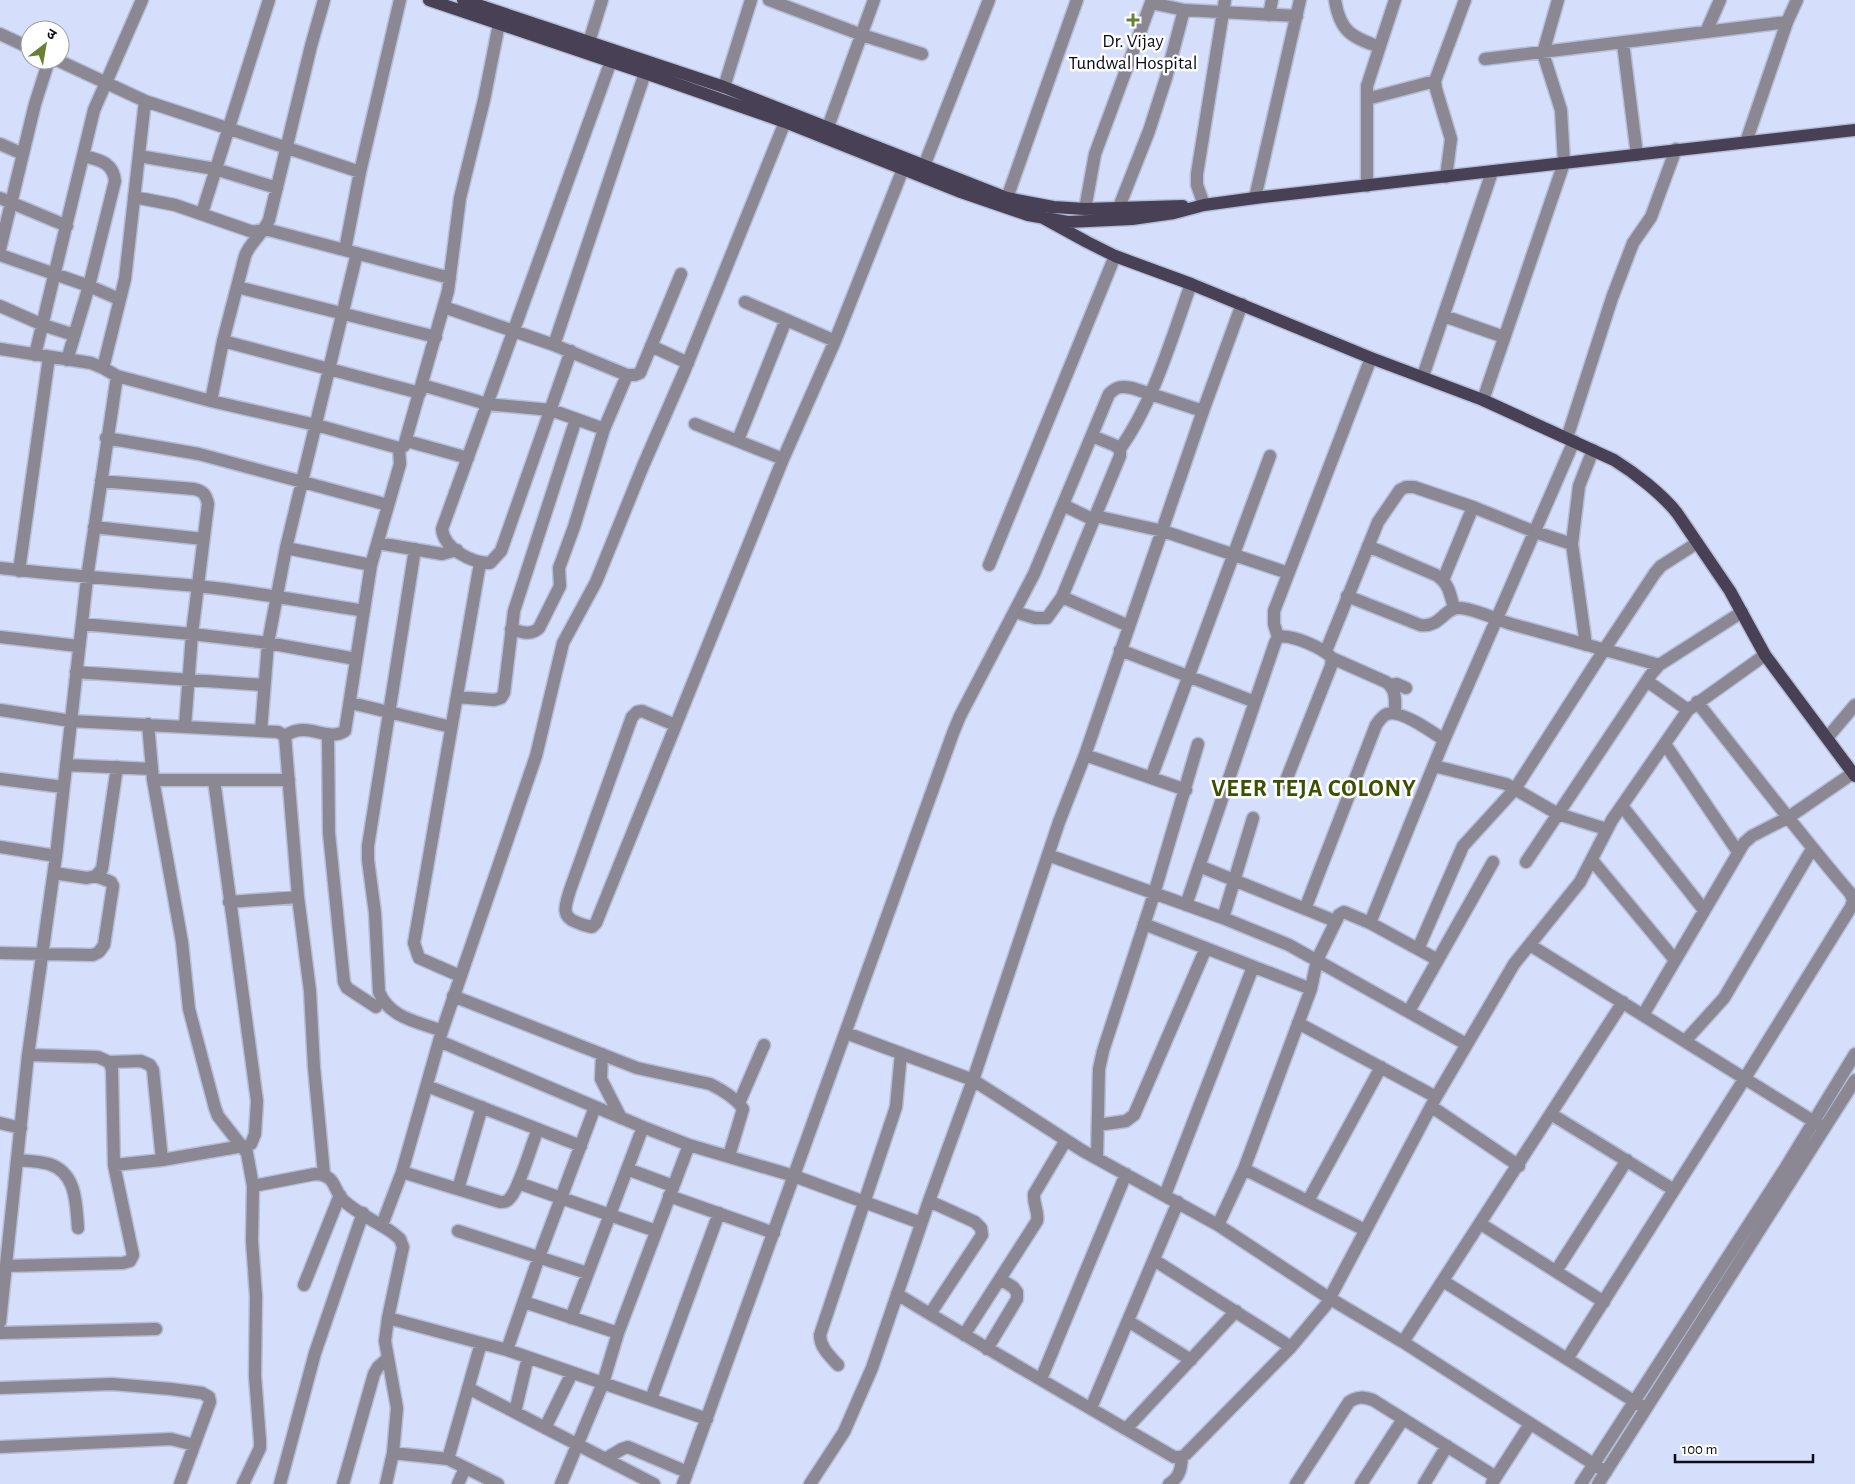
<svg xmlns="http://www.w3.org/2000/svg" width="1855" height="1484" viewBox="0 0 1855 1484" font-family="'Alegreya Sans','Noto Sans Devanagari',sans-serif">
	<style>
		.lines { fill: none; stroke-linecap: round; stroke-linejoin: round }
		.minor-casing { stroke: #b5bdd7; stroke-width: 15 }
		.major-casing { stroke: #b5bdd7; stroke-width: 15 }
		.minor { stroke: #8b8894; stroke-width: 12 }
		.major { stroke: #484155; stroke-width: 12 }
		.poi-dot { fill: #678033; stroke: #fff; stroke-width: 2 }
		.labels { text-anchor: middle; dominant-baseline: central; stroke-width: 5; stroke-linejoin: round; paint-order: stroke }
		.poi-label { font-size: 19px; fill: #0a0d17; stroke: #fff }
		.district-label { font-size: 24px; font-weight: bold; letter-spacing: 1px; fill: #3b5001; stroke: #fff }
	</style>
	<rect width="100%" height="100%" fill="#d5dffc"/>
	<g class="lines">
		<defs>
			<path id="minor" d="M769,0L862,35L922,54
				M1335,0C1340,32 1352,37 1379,47
				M1151,3L1184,10L1297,16
				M1269,15L1272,0
				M1706,32L1720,0
				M0,34L30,48
				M589,42L602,0
				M1623,43L1637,155
				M1485,59L1787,22
				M57,60L145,101L360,172
				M724,87L751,0
				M1367,99L1435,81
				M828,127L874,0
				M1746,142L1787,22L1797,0
				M0,144L23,154
				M139,156L215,169L277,188
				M924,166L989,0
				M1446,177L1451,139L1436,89L1435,81L1465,0
				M1367,186V86L1395,0
				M134,197L175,205L253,232L265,229L450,278
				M0,198L67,226
				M1007,198L1077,0
				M1255,198L1300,0
				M1204,205L1197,185V174L1225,0
				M1119,207L1149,131L1166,78L1184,10
				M1085,209L1095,154L1152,0
				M203,210L269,0
				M0,249L35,104L49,60
				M345,250L360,172L400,0
				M0,255L89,286L119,299
				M237,287L436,337
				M745,302L835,341
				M0,306L43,325L74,335
				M444,307L554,345L627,375H635L640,373L681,274
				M1444,316L1504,337
				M223,341L420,393
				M554,345L645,73
				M651,346L688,363
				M0,349L91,363L103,368L117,376L211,401L223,341L245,256C250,242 263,234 269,220L311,46L324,0
				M571,351L501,551L490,563C472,563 444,549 442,529L611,61
				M35,355L94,110L142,0
				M67,360L89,286L115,181C113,162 99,160 84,156
				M103,368L125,279L145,101
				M1423,376L1492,172
				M422,385L487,404L551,410L604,429
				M1483,400L1564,163L1561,110L1543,53L1558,0
				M211,401L316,425L399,448L404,446L448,291L460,198L484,100L499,24
				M695,424L783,459
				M106,438L199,454L388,505
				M1567,438L1612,298L1633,243L1651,217L1676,149
				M738,440L786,320
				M407,441L468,458
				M1120,449C1154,401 1171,340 1191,284
				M101,481L194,489C203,491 206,494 208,504L192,634L185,726
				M1063,505L1092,519L1095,516L1163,531L1288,573
				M94,527L203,539
				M378,543L442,554L457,550
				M1368,546L1436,575C1449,583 1450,594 1454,608
				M286,548L371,565
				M415,549L368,846V860L375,913L379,992C389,1018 419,1022 442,1031
				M989,565L1115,256
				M0,568C66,576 132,580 198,586C254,592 309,602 364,611
				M19,571L49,357
				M1443,580L1473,507
				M1347,596L1420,625C1441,628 1444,607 1460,608C1472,608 1498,620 1511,624C1561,638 1610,651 1659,665
				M1062,597L1129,626
				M1015,612L1035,618H1047L1062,597L1120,456V449L1114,445L1092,436
				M82,624L192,634L268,643L356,659
				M511,629C521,632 531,636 539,628L560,586L559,568L574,527L604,429L627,375
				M0,637L78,646
				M1278,637L1274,624V611L1371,358
				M1586,645L1572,544L1579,486L1593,450
				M1120,650L1255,702
				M1326,651L1378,522L1400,490L1406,487H1414L1473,507L1535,532L1572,544
				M1332,658L1386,682C1397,690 1395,701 1395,713
				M76,672L263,685
				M1647,681L1688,710
				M1390,685L1397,684L1406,688
				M457,697L494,700L501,698L504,693L514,611L576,419
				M351,703L451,727
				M0,710L71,721L278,732L285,736L298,897L310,991L314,1067L324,1174
				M148,724L153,780L182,942L189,1009L215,1108L218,1116L247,1153L253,1186
				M675,725L642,711L637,712L632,717L570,890C566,904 560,916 576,922C582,925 586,926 592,927L596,923L783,459L835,341L903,169
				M261,731L268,643L286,548L357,253
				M328,734L329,833L344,982L347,988L376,1007
				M285,736C309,720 326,743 345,731L371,565L400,464L399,448
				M1827,738L1855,705
				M1665,744L1738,852
				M1085,755L1186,790
				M66,765L152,769
				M1434,766L1506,784L1558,814L1606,829
				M1151,778L1270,456
				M0,779L63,787
				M153,780H289
				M1622,806L1704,910
				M0,847L56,856
				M1048,855L1223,918L1289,945L1466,1044
				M1592,860L1675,960
				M1526,862L1652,673L1659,665L1742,612
				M1199,866L1335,921
				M54,873L87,878L96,876L102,869L117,767
				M229,902L298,897
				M1186,905L1275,643L1278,637C1292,634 1323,648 1332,658L1331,666L1285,783
				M1305,909L1376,725C1379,721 1382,716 1387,714C1400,709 1434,733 1444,740
				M1223,918L1253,818
				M1370,923L1444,740L1574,441
				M1144,924L1311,989
				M1530,945L1821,1126
				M1418,949L1463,846L1515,789L1604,650L1655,573L1661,566L1697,543
				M0,953L93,955L99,952L104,945L113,886L111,882L96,876
				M460,976L419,958L414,943L480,563
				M453,996L637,1068L710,1084C722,1090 736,1098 743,1109L729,1156
				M1409,1011L1493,862
				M1643,1015L1744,843L1752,836L1789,817L1853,773
				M1298,1023L1436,1097
				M846,1033L973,1080L1083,1151L1218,1225L1329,1298L1403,1342L1606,1472
				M439,1041L643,1127L689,1145L794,1176L921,1223
				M1685,1041L1724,998L1812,849
				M602,1054L601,1079L621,1118
				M109,1062L141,1061L150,1065L153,1070L162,1160
				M427,1086L581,1146
				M739,1103L764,1045
				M1432,1107L1519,1166
				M1551,1114L1674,1190
				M0,1123L21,1128
				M1098,1125L1126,1121L1134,1115L1206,948
				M1097,1157L1099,1069L1103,1051L1154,894L1198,744
				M18,1160C28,1161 39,1161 49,1164C77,1173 76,1204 78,1228
				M114,1165L162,1160L243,1146L251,1144L255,1134L257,1101L214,780
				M627,1169L673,1186
				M1244,1169L1365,1230
				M402,1172L500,1202C504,1202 507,1202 510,1198C519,1189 532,1143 538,1129
				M518,1183L656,1231
				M458,1189L482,1107
				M1165,1195L1253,967
				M669,1196L774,1233
				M929,1201L975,1222L981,1228L982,1235L930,1314
				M1308,1201L1381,1067
				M1481,1224L1604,1302
				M382,1225L402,1172L442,1031L536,756L563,643L596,582L643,466L684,372L785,122
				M1218,1225L1244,1169L1311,989L1317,960L1339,915L1344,912L1370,923L1438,960
				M458,1231L587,1273
				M1154,1260L1291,1347
				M7,1266L123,1263L130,1261L133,1255L114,1165L112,1069L109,1062L98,1057L28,1055
				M1556,1271L1627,1160
				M1443,1281L1640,1405
				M304,1285L340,1195
				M897,1294C988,1350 1081,1403 1174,1457H1182L1186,1454L1291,1347L1326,1305L1436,1097L1514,964L1580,882L1612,820L1688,710L1765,655
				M524,1302L618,1333
				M388,1318L507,1350L707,1419
				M571,1318L643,1127
				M1128,1321L1191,1360
				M0,1322L28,1055L56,856L87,578L117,376
				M0,1333L156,1329
				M964,1335L1037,1221C1039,1212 1033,1204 1034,1194L1066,1140
				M1403,1342L1623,1002
				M987,1349L1017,1299V1292L1013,1287L1000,1279
				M507,1350L539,1257L595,1107
				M1567,1359L1745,1078L1851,907L1853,900L1850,893C1797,831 1748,766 1697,702
				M838,1365C830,1356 820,1348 820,1335L896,1107L901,1053
				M1041,1379L1126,1174
				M0,1388L112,1384L171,1389L202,1393L209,1397L210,1402L180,1484
				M468,1388L654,1484
				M651,1399L719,1213
				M1091,1408L1178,1202
				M515,1412L528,1357
				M545,1428L572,1373
				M1126,1429L1236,1311
				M0,1447L171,1439L194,1445
				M393,1453L448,1459L498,1484
				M448,1459L481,1343
				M605,1459L622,1449L628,1447L687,1472
				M1492,1483L1530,1424
				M243,1484L260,1448V1441L255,1376L256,1296L252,1241L253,1186L315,1174C337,1175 332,1189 344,1201C358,1214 378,1222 393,1233L400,1239L403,1247L388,1318L385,1341L397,1408L393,1453L386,1484
				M280,1484L315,1353L363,1213
				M343,1484L374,1374L378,1367L387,1359
				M458,1484L465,1468
				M561,1484L603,1383L618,1333L689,1145
				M683,1484L953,733L960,716L1034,574L1109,394C1117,386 1122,386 1132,388L1203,411
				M810,1484L844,1432L872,1368L929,1201L973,1080L1059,822L1085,755L1203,411L1242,304
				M1169,1484C1180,1477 1181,1469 1182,1457
				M1296,1484L1349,1402C1358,1396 1363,1397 1373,1400L1496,1477
				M1361,1484L1403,1419
				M1424,1484L1447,1446
				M1581,1484L1786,1167L1855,1054
				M1598,1484L1855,1080"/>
			<path id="major" d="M429,0L645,73L785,122L958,191L1028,215L1068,222L1132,219L1174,213L1204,205L1255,198L1855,130
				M463,0L724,87L1007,198L1053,207L1085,209L1183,206
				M1029,204L1045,219L1087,242L1115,256L1191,284L1371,358L1483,400L1614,460C1635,473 1662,494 1677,513L1730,591L1765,655L1855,776"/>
		</defs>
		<use href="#minor" class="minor-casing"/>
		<use href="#major" class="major-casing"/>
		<use href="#minor" class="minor"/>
		<use href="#major" class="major"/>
	</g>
	<path class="poi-dot" d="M1130.5 12.5h5v5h5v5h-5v5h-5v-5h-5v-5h5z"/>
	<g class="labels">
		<g class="poi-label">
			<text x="1133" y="41">Dr. Vijay<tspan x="1133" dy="22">Tundwal Hospital</tspan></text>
		</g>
		<g class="district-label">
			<text x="1314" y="789">VEER TEJA COLONY</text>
		</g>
	</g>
	<g transform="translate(45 45) rotate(31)"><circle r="24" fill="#ffffff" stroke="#9d9ea2"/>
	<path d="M0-4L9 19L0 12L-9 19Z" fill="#678033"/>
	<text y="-8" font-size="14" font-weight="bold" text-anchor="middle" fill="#0a0d17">उ</text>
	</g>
	<path d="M1675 1454v8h138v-8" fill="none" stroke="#0a0d17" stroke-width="2.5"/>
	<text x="1682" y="1454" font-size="15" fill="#0a0d17" stroke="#ffffff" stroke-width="4" paint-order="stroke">100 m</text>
</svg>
